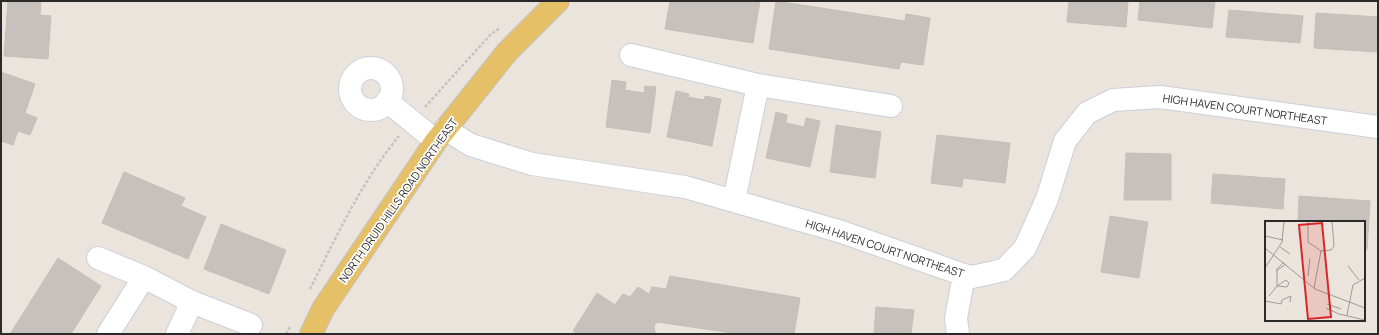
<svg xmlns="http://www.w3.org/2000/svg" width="1379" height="335" viewBox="0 0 1379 335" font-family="Manrope,sans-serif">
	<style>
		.building { fill: #c6c1bc; stroke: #c6bfb6 }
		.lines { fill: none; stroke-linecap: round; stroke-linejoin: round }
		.minor-casing { stroke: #cbcfda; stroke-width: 24 }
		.major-casing { stroke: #c3c3c3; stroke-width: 24 }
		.path { stroke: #c3c3c3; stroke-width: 2.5; stroke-dasharray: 3 2; stroke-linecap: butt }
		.minor { stroke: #fff; stroke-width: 22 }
		.major { stroke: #e6c066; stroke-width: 22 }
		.labels { text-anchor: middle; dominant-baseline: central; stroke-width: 3.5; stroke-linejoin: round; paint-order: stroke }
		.street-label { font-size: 11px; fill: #2a2a2a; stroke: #fff }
		.inset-road { fill: none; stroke: #9e9a95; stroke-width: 1 }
		.view { fill: #d62828; fill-opacity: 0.15; stroke: #d62828; stroke-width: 2 }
		.inset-edge { fill: none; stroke: #2a2a2a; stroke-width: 2 }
	</style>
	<rect width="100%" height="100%" fill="#ebe4dc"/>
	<path class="building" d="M8,1H41L40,15L51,16L48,59L4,56Z
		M670,1H760L753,43L665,29Z
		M776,1L905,21L906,14L930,18L923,65L901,62L899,69L769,49Z
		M1069,1H1128L1126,27L1067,22Z
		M1140,1H1215L1212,28L1138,20Z
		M1229,10L1303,16L1300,43L1226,37Z
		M1316,13L1378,17V52L1314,48Z
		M1,72L35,84L25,113L37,118L30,135L18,131L13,145L1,141Z
		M612,80L626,82L625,90L644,93L645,86L656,87L650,133L606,127Z
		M676,91L689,94L688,97L704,100L705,96L721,99L712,146L667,137Z
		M776,112L787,115L786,123L804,127L806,118L820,121L810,167L766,158Z
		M836,125L881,132L875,178L830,172Z
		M937,135L1010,143L1005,183L963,178L962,187L931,183Z
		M1126,153L1171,154V200H1124Z
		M124,172L185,198L181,206L206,217L188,259L102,223Z
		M1213,174L1285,179L1283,209L1211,203Z
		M1299,196L1370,201L1367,250H1364V222H1298Z
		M1110,216L1148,222L1139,278L1101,272Z
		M221,224L286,250L269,294L204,269Z
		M58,258L101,286L71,334H10Z
		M670,276L800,298L794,334H739L657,322L654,326L655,332L658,334H577L573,331L597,293L615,305L623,294L630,297L638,287L649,294L652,287L666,289Z
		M876,307L914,310L911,334H874Z"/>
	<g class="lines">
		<defs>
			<path id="minor" d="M631,55L758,85L891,106
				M350 89a21 21 0 1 1 42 0a21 21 0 1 1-42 0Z
				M387,101L436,141
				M445,129L471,145L532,164L685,187L842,232L964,275L972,277L1004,270L1025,248L1047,199L1065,141L1087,113L1113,100L1160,97L1378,127
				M734,201L758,85
				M98,258L144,277L192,302L251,325
				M108,334L144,277
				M177,334L192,302
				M958,334L956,318L964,275"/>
			<path id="major" d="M311,334L323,309L436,141L507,52L558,1"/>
		</defs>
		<use href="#minor" class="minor-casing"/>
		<use href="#major" class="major-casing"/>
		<path class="path" d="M425,107L491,34L500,28
			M310,289C336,237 362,181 399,136
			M286,334L290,327"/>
		<use href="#minor" class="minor"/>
		<use href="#major" class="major"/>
	</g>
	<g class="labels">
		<g class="street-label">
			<text transform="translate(1245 109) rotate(8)">HIGH HAVEN COURT NORTHEAST</text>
			<text transform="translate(398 200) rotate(-55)">NORTH DRUID HILLS ROAD NORTHEAST</text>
			<text transform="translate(885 248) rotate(18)">HIGH HAVEN COURT NORTHEAST</text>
		</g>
	</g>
	<g transform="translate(1265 221)">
		<rect width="100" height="100" fill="#ebe4dc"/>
		<path class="inset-road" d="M43,0V21L56,30L49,67M0,15L18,19M15,26L25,33M0,27L50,68L100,87M56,30L66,29L69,25L67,0M83,45L94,59M0,47L17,21L19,0M11,50L21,43M43,55L45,37M21,59L24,62L22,66L12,65ZM4,75L12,65V48L19,41M0,80L16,83L17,79L26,75L25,81M62,83L76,88M61,87L74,93L100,99M82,94L88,64L100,57"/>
		<path class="view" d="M57,2L66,96L43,98L34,4Z"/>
		<rect width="100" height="100" class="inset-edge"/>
	</g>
	<rect width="1379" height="335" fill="none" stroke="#2a2a2a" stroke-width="4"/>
</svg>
